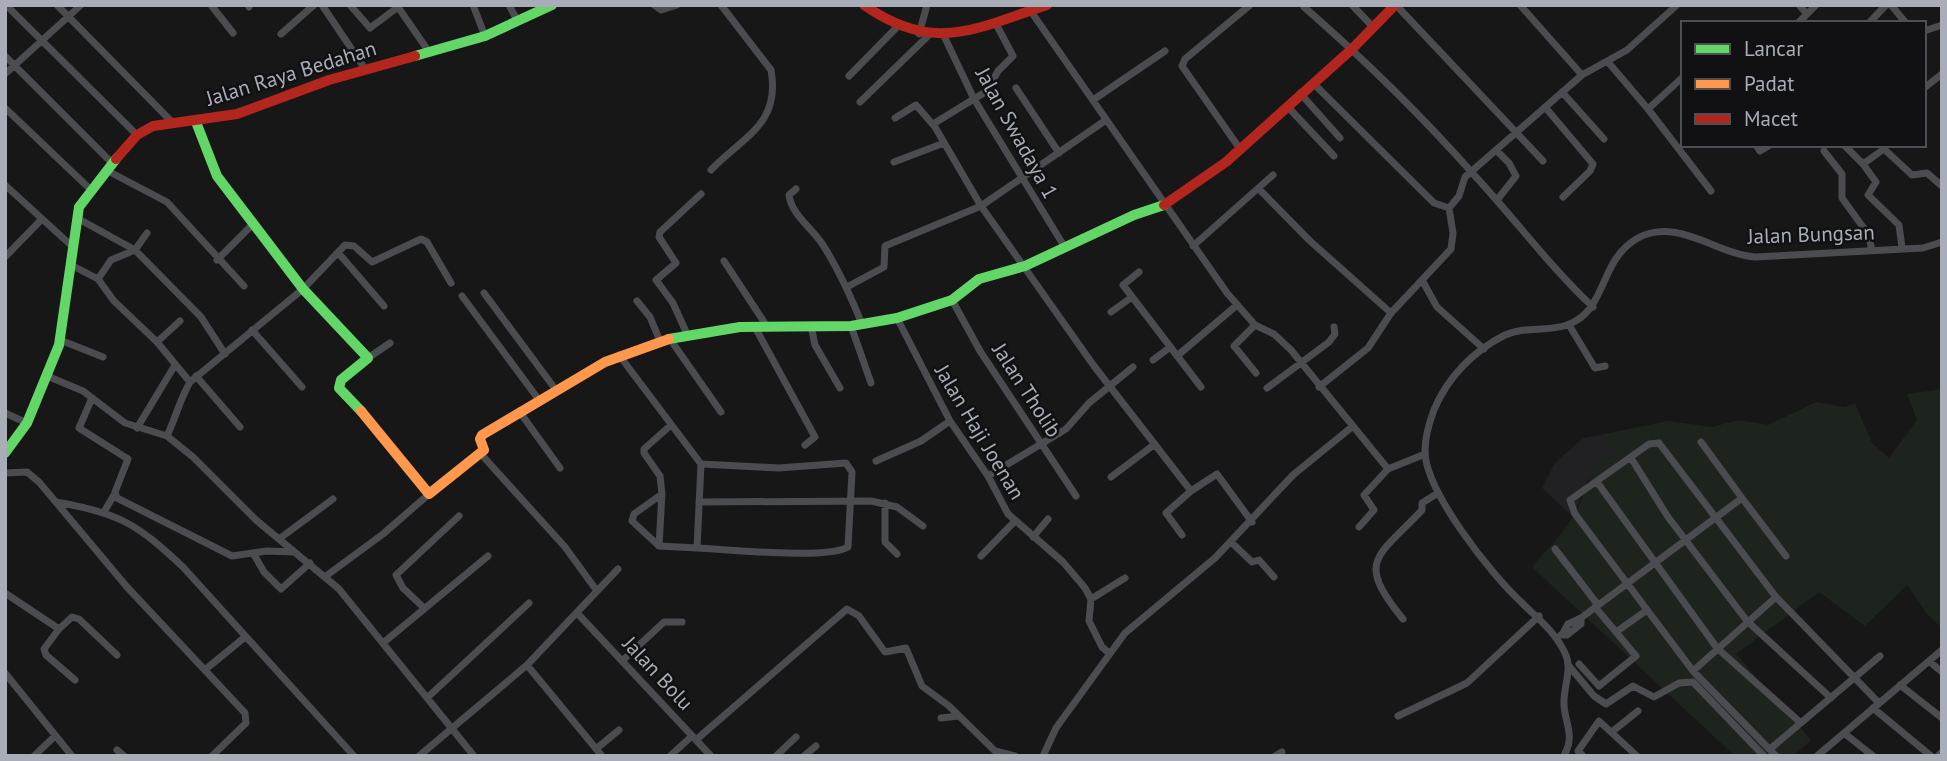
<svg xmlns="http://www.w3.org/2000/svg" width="1947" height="761" viewBox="0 0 1947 761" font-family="'PT Sans',sans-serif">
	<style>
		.built { fill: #212123 }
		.green { fill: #1d241e }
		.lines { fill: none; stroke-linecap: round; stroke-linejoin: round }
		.street { stroke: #4b4c50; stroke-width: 7 }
		.fast { stroke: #63d668; stroke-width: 10 }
		.slow { stroke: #ff974d; stroke-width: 10 }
		.jam { stroke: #b3261e; stroke-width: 10 }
		.labels { text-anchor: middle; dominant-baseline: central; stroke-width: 5; stroke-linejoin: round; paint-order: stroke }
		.street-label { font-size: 21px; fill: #a8adb8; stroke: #111113 }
	</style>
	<rect width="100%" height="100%" fill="#171717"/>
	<path class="built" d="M1600,435L1619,454L1587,481L1573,517L1542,488L1555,463L1583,438Z"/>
	<path class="green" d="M1942,389V628L1927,614L1907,585L1865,626L1819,592L1736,654L1811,740L1793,756H1735L1532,567C1545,552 1560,536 1571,520C1590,492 1581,473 1619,454L1600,435L1668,421L1712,427L1738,420L1768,425L1816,402L1844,407L1855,403L1872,443L1889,458L1917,420L1907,394Z"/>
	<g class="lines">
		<path class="street" d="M6,5L137,135
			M57,5L171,121
			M211,5L233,33
			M322,5L365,69
			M350,5L370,28L398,7L429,52
			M473,5L485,36
			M509,5L518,22
			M654,5L661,10L677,5
			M1352,5L1373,27
			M1396,5L1543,161
			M1520,5L1582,75
			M1799,5L1807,14
			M1891,5L1906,23
			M249,7L250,5
			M1304,7C1365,60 1422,116 1475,176C1515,219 1550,267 1593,307
			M1030,10L1227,293L1255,325L1274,334L1291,350L1388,469L1425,454
			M1798,23L1816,5
			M1869,23L1886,5
			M1924,31L1942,25
			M281,34L314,5
			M919,34L927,5
			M944,36L974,99L1064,246
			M5,56L112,163
			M1608,62L1648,109L1683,77
			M5,74L81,5
			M849,76L898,26
			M1313,83L1434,203L1449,208L1459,196L1465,177L1582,75L1627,50L1677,5
			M1016,88L1059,153
			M1924,88L1942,74
			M1562,92L1604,139
			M1300,93L1340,138
			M1093,100L1165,51
			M860,102L928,36
			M1287,106L1334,156
			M1545,107L1593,164L1590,171L1563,197
			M5,108L90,189
			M1648,109L1711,191
			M895,118L916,105L935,127L981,206L1094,366L1191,491L1217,474L1252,522
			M933,124L987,91L998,71L1013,56L995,22
			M1756,145L1760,151L1770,145
			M1844,145L1863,164L1884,149L1912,175L1927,173L1942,186
			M1240,149L1182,66L1185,59L1250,5
			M1497,151L1509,163L1516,176L1497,200
			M1824,151L1842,174V198L1868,234L1872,250
			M894,162L944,143
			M1863,164L1876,182L1868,195L1899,225L1902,248
			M106,170L167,202L244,286
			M711,170C742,137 781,125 771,70L721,5
			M5,185L74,248
			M796,189L789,195C791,214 812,228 823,245C839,270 851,297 862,324
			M1259,189L1309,240L1391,313
			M77,218L135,250L147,233
			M1193,246L1273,175
			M336,254L341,256L384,306
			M5,257L41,220
			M217,260L252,225
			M724,261L768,328
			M73,266L98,279L114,301L157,342L190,382
			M1139,272L1123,285L1201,387
			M98,279L111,260L135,250L201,317L225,354
			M1422,280L1437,307L1484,349
			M847,287L884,267L885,246L981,206L1106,120
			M484,293L556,390
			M462,296L539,400
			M952,300L980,351L1076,496
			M637,301L650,317L660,341
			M1111,312L1132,297
			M897,318L950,421L988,476L1008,514L1063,562L1085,588L1091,599L1089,621L1102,647L1109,653
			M1255,325L1234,346L1256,373
			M1569,325L1595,368L1605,366
			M811,326L815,345L840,388
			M851,326L871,383
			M756,329L815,437L805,445
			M252,330L302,387
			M687,334L673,303L656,280L676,263L659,237L660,232L701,194
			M670,339L721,412
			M60,340L103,357
			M157,342L180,321
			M619,355L701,464L697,548C726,549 827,560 848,547L852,472L846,463L779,468L701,464
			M1177,356L1237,305
			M368,358L390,343
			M1153,360L1169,348
			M47,376L83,391L125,423L167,436L193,457L256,520L339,589L474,756
			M196,376L240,427
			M1319,387L1368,348L1391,313L1451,249L1453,233L1449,208
			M1267,388L1329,342L1335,334L1334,327
			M92,398L79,428L128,459L115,492L117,498L232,556L267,551L294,552
			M519,411L560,468
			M5,413L27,423
			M671,425L644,449V453L660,476L662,494L634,514L632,521L659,546L697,548
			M137,428L175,365
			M167,436C176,417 180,399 190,382L303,289L345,245L354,246L372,262L421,239L427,242L451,283
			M480,453L565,547L597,591
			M1631,458L1668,517L1747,621L1831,698
			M876,461L921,441L950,421
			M5,473L27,472L39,482L127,587L245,713L246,723L212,756
			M988,476L1066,429L1089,403L1133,367
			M1111,477L1155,444
			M1597,482L1717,648L1801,723
			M1742,498L1786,556
			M56,502C120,513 137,524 183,567L354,756
			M699,502L871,501L897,507L923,526
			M885,503V542L897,554
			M104,512L114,495
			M1359,527L1374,510L1364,495L1388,469
			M1182,535L1166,513L1191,491
			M1033,537L1048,519
			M279,539L333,499
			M1231,542L1252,562L1259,560L1274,577
			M659,546L662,494
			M1555,549L1598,605
			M253,553L264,572L281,589L310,563
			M981,556L1014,522
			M326,576L383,534L429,494
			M5,593L59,629L72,617L79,619L117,655
			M1776,597L1659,443L1649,444L1570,500L1575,514L1693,671L1776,756
			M1091,599L1125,578
			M423,607L403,588L396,575L459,516
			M578,614L711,756
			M1403,619C1355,560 1377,558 1422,510V503L1438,493
			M59,629L44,649L46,655L75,680
			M1616,632L1647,610
			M1563,633L1568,624L1581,618L1742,498L1701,442
			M1561,635H1567L1581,624V618
			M383,643L488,556
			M622,661L664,622H682
			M1929,661L1942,672
			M1579,664L1599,686L1636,656L1595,607
			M527,665L602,756
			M1569,666L1594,696L1606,704L1633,686L1654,697L1679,683L1693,682L1764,756
			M206,669L245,637
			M1693,671L1776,597L1879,703
			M5,673L72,756
			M1900,685L1942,718
			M427,698L529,603
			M1873,708L1931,756
			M1398,716L1467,683L1539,616
			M941,718L959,716
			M1613,731L1638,711
			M1844,733L1873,756
			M697,739L847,609L859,616L885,652L906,648L922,686L949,706L995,751L1015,756
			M596,749L619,730
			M1770,749L1880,656
			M117,750L124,756
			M34,756L55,736
			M419,756L527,665L618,569
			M670,756L692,736
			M776,756L796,737
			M804,756L816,746
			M1043,756L1056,728L1125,633L1215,558L1293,475L1353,426
			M1275,756L1282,752
			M1564,756C1566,751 1569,746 1569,741C1571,729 1564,717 1564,704C1563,687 1573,669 1565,653C1554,630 1537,618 1520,601C1491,574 1425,491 1425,451C1425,438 1429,423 1434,410C1447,378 1473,351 1505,335C1524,326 1547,332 1567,325C1608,311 1598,260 1638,238C1678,217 1716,254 1755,257L1923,248L1942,242
			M1583,756L1578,751L1599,721L1637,756
			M1817,756L1942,650
			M1938,756L1942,752"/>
		<path class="fast" d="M415,56L485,36L552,5
			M196,122L217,176L303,289L368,358L341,380L339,388L361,411
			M669,339L740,327L851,326L897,318L952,300L979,279L1025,266L1134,215L1164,205
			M5,453L27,423L59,345L79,207L116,159"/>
		<path class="slow" d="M361,411L429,494L484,450L480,439L482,435L605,362L669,339"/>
		<path class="jam" d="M864,5C934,54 974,29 1047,5
			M116,159L137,135L153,126L237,114L329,80L415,56
			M1164,205L1226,162L1352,49L1395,5"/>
	</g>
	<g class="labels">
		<g class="street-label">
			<text transform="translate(291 73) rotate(-17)">Jalan Raya Bedahan</text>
			<text transform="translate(1017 133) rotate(61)">Jalan Swadaya 1</text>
			<text transform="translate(1811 234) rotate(-2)">Jalan Bungsan</text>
			<text transform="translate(1027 390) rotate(57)">Jalan Tholib</text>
			<text transform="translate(980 432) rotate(59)">Jalan Haji Joenan</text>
			<text transform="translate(658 673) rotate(47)">Jalan Bolu</text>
		</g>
	</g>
	<rect width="1947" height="761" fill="none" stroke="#a8adb8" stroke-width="14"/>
	<rect x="1681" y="21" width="245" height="126" fill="#111113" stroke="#4d4f55" stroke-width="2"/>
	<rect x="1695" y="44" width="35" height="10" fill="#63d668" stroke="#4d4f55" stroke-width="2"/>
	<text x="1744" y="56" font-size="21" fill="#a8adb8">Lancar</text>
	<rect x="1695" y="79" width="35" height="10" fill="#ff974d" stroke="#4d4f55" stroke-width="2"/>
	<text x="1744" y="91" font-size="21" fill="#a8adb8">Padat</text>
	<rect x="1695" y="114" width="35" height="10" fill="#b3261e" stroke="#4d4f55" stroke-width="2"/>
	<text x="1744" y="126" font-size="21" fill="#a8adb8">Macet</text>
</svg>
